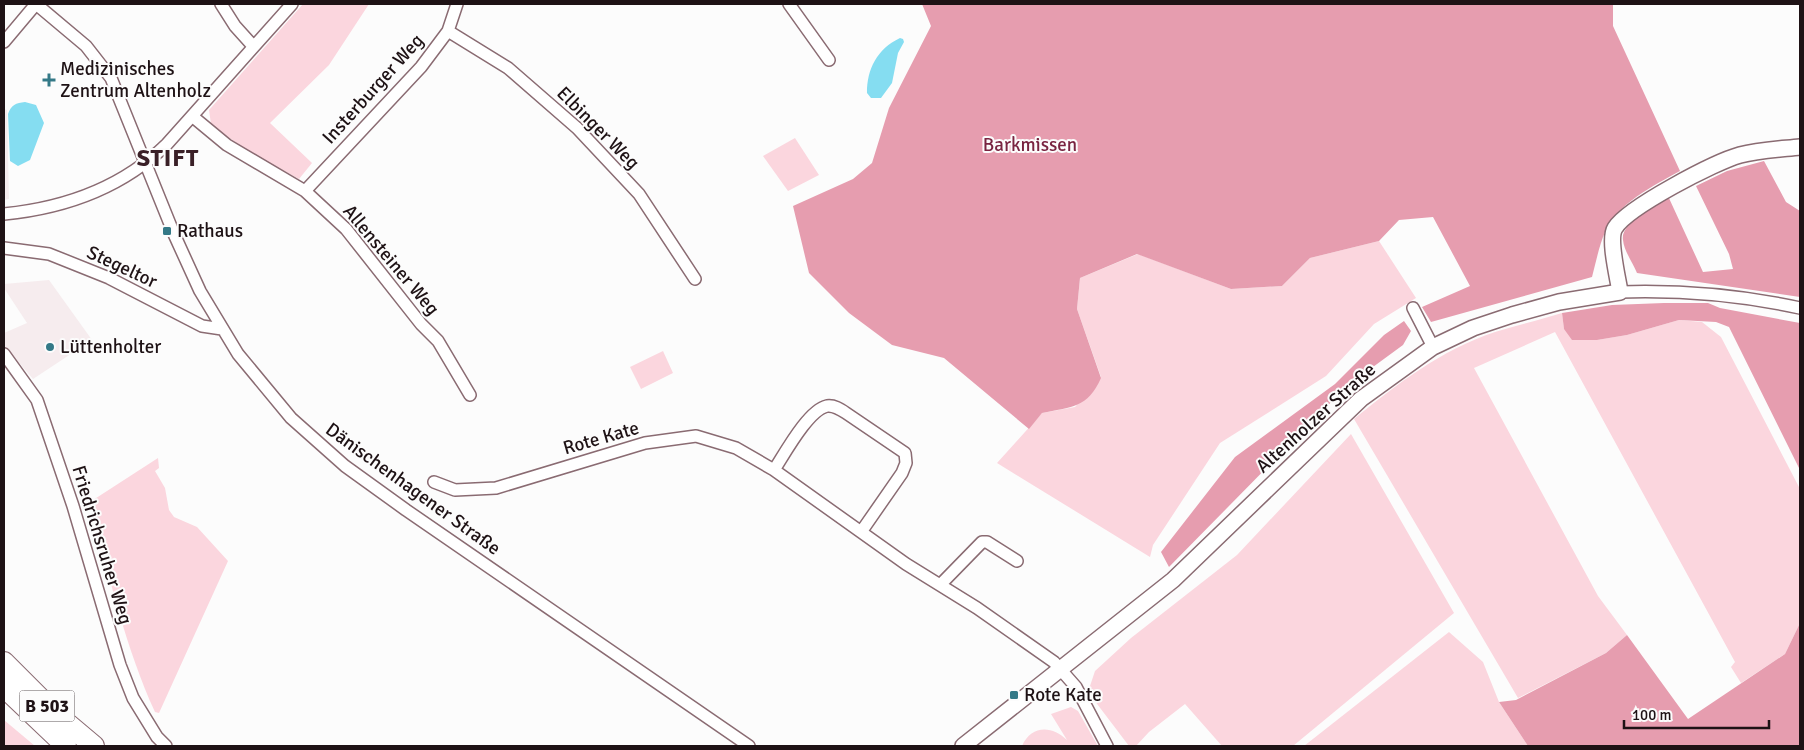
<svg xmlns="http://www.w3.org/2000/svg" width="1804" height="750" viewBox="0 0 1804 750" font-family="Signika,sans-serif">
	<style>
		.built { fill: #f6ecee }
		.green { fill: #fbd6de }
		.forest { fill: #e69daf }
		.water { fill: #85ddf1 }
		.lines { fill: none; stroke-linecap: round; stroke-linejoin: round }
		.minor-casing { stroke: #8a6b72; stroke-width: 14 }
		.tertiary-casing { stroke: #8a6b72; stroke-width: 18 }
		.trunk-casing { stroke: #8a6b72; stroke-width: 22 }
		.minor { stroke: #fff; stroke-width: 11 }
		.tertiary { stroke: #fff; stroke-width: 15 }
		.trunk { stroke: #fff; stroke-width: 20 }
		.poi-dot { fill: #347987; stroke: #fcfcfc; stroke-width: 2 }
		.labels { text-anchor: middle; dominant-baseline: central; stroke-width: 4; stroke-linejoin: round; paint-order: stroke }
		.shield { fill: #fcfcfc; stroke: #61585a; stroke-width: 1 }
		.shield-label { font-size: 18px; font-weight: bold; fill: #1e1215 }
		.poi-label { font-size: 19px; fill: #1e1215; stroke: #fcfcfc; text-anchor: start }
		.street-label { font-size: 19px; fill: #1e1215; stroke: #fcfcfc }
		.park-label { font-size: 19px; fill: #792441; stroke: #fcfcfc }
		.district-label { font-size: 24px; font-weight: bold; letter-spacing: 1px; fill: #3a2027; stroke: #fcfcfc }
	</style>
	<rect width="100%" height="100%" fill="#fcfcfc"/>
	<path class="built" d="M4,109L7,110L9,199L4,200Z
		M49,280L92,340L33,379L4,345V333L27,323L4,288V284Z"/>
	<path class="green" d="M303,4H369L329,65L270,123L312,163L299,179L244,149L211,124L209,110Z
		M795,138L819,175L788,191L763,156Z
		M1379,241L1416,298L1374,324L1326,376L1220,443L1153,545L1150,557L997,463L1042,413L1075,407L1101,377L1077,309L1080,278L1138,254L1231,289L1282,286L1310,258Z
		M1562,313L1564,329L1597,340L1627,335L1679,320L1702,322L1721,337L1800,489V623L1785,654L1741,683L1731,667L1735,662L1555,332L1474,368L1598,596L1627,635L1606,653L1518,698L1354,419C1397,384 1441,350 1495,332C1517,325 1540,320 1562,313Z
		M663,351L673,373L641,389L630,367Z
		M1351,434L1454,613L1293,746H1222L1185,704L1149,732L1136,746H1129L1088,692L1095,671L1131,638L1237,555Z
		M158,458L159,468L155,471L165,488L169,510L174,517L197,527L228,561L159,713L155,712C125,646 108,573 90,502Z
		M1449,632L1483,662L1499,702L1528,746H1304Z
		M1071,707L1078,711L1098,746H1022C1031,725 1052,725 1067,740L1051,714Z
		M4,720L35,746H4Z"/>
	<path class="forest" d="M922,4H1613V26L1680,171C1656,184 1615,205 1605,232C1599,246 1596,262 1592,277L1431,322L1422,307L1470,286L1433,217L1399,220L1379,241L1310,258L1282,286L1231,289L1137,254L1080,278L1077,309L1101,378C1088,408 1071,407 1042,413L1029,429L944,358L892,345L849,313L809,273L793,206L853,179L872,163L889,108L931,26Z
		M1764,161L1786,202L1800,211V297L1637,273C1633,263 1624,251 1623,240C1620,223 1656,204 1668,196L1703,272L1733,269L1729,254L1696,186L1727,171Z
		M1664,303H1708L1720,308L1800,323V470L1729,327L1716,322L1679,320L1627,335L1597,340H1572L1564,329L1562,313L1612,305Z
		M1404,321L1411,331L1403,345L1347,386L1169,567L1161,552L1235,457L1335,384L1384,335Z
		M1800,623V746H1528L1499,702L1516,700L1606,653L1627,635L1688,719L1785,654Z"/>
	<path class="water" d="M900,38L903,39L904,42L898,53L892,83L881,98H871L867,93C867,69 877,49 900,38Z
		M25,102L36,105L44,123L30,160L18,166L10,161L8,114C11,105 16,103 25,102Z"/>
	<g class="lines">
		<defs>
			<path id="minor" d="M36,4L86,46L111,78L174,234L200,291L238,354L291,418L345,466L406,510L749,746
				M221,4L235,26L253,46
				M789,4L829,60
				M448,31L508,68L577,128L639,194L695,279
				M4,42L36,4
				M192,116L227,145L305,191L346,229L421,324L438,341L470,395
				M305,191L421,67L448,31L457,4
				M4,214C65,208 122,188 167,144L292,4
				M4,248L49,254L109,278L202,326L222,329
				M1620,292C1681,290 1740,295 1800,308
				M1413,308L1433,347
				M4,354L37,400L73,506L120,665L133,698L157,737L166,746
				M774,470C784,455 808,410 827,406C834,405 840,409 846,413L905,453L906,463L902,473L861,532
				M434,482L455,490L496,488L645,443L696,436L736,448L774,470L906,564L977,608L1054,662L1076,687L1107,746
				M940,585L982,542H987L1017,561"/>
			<path id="tertiary" d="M963,746L1173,580L1361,399L1433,347L1473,328L1512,315L1559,302L1620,292C1618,278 1608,239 1615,228C1628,207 1715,162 1740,155C1759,150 1781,149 1800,147"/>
			<path id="trunk" d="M4,662L56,714L94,746
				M4,687L66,746"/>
		</defs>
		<use href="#minor" class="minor-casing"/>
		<use href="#tertiary" class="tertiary-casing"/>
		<use href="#trunk" class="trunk-casing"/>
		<use href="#minor" class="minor"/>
		<use href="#tertiary" class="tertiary"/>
		<use href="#trunk" class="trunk"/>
	</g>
	<g class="poi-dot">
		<path d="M46.5 72.5h5v5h5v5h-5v5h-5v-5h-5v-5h5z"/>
		<rect x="162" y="226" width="10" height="10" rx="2.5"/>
		<circle cx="50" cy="347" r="5"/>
		<rect x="1009" y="690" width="10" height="10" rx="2.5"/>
	</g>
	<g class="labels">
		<rect class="shield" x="19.5" y="690.5" width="55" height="31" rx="4"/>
		<g class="shield-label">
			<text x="47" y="706">B 503</text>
		</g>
		<g class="poi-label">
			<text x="60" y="69">Medizinisches<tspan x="60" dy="22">Zentrum Altenholz</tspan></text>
			<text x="177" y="231">Rathaus</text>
			<text x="60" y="347">Lüttenholter</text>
			<text x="1024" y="695">Rote Kate</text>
		</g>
		<g class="street-label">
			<text transform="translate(373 89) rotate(-48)">Insterburger Weg</text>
			<text transform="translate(598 128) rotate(45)">Elbinger Weg</text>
			<text transform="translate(391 260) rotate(50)">Allensteiner Weg</text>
			<text transform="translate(122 267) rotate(25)">Stegeltor</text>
			<text transform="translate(1316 418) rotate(-42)">Altenholzer Straße</text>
			<text transform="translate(601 438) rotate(-16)">Rote Kate</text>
			<text transform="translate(413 489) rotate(36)">Dänischenhagener Straße</text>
			<text transform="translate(102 545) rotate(73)">Friedrichsruher Weg</text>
		</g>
		<g class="park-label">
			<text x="1030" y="145">Barkmissen</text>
		</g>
		<g class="district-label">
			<text x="168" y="158">STIFT</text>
		</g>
	</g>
	<rect width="1804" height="750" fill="none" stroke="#1e1215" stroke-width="10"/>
	<path d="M1624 720v8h145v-8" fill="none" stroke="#1e1215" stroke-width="2.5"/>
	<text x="1632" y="720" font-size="15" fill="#1e1215" stroke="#fcfcfc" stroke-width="4" paint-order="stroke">100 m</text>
</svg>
